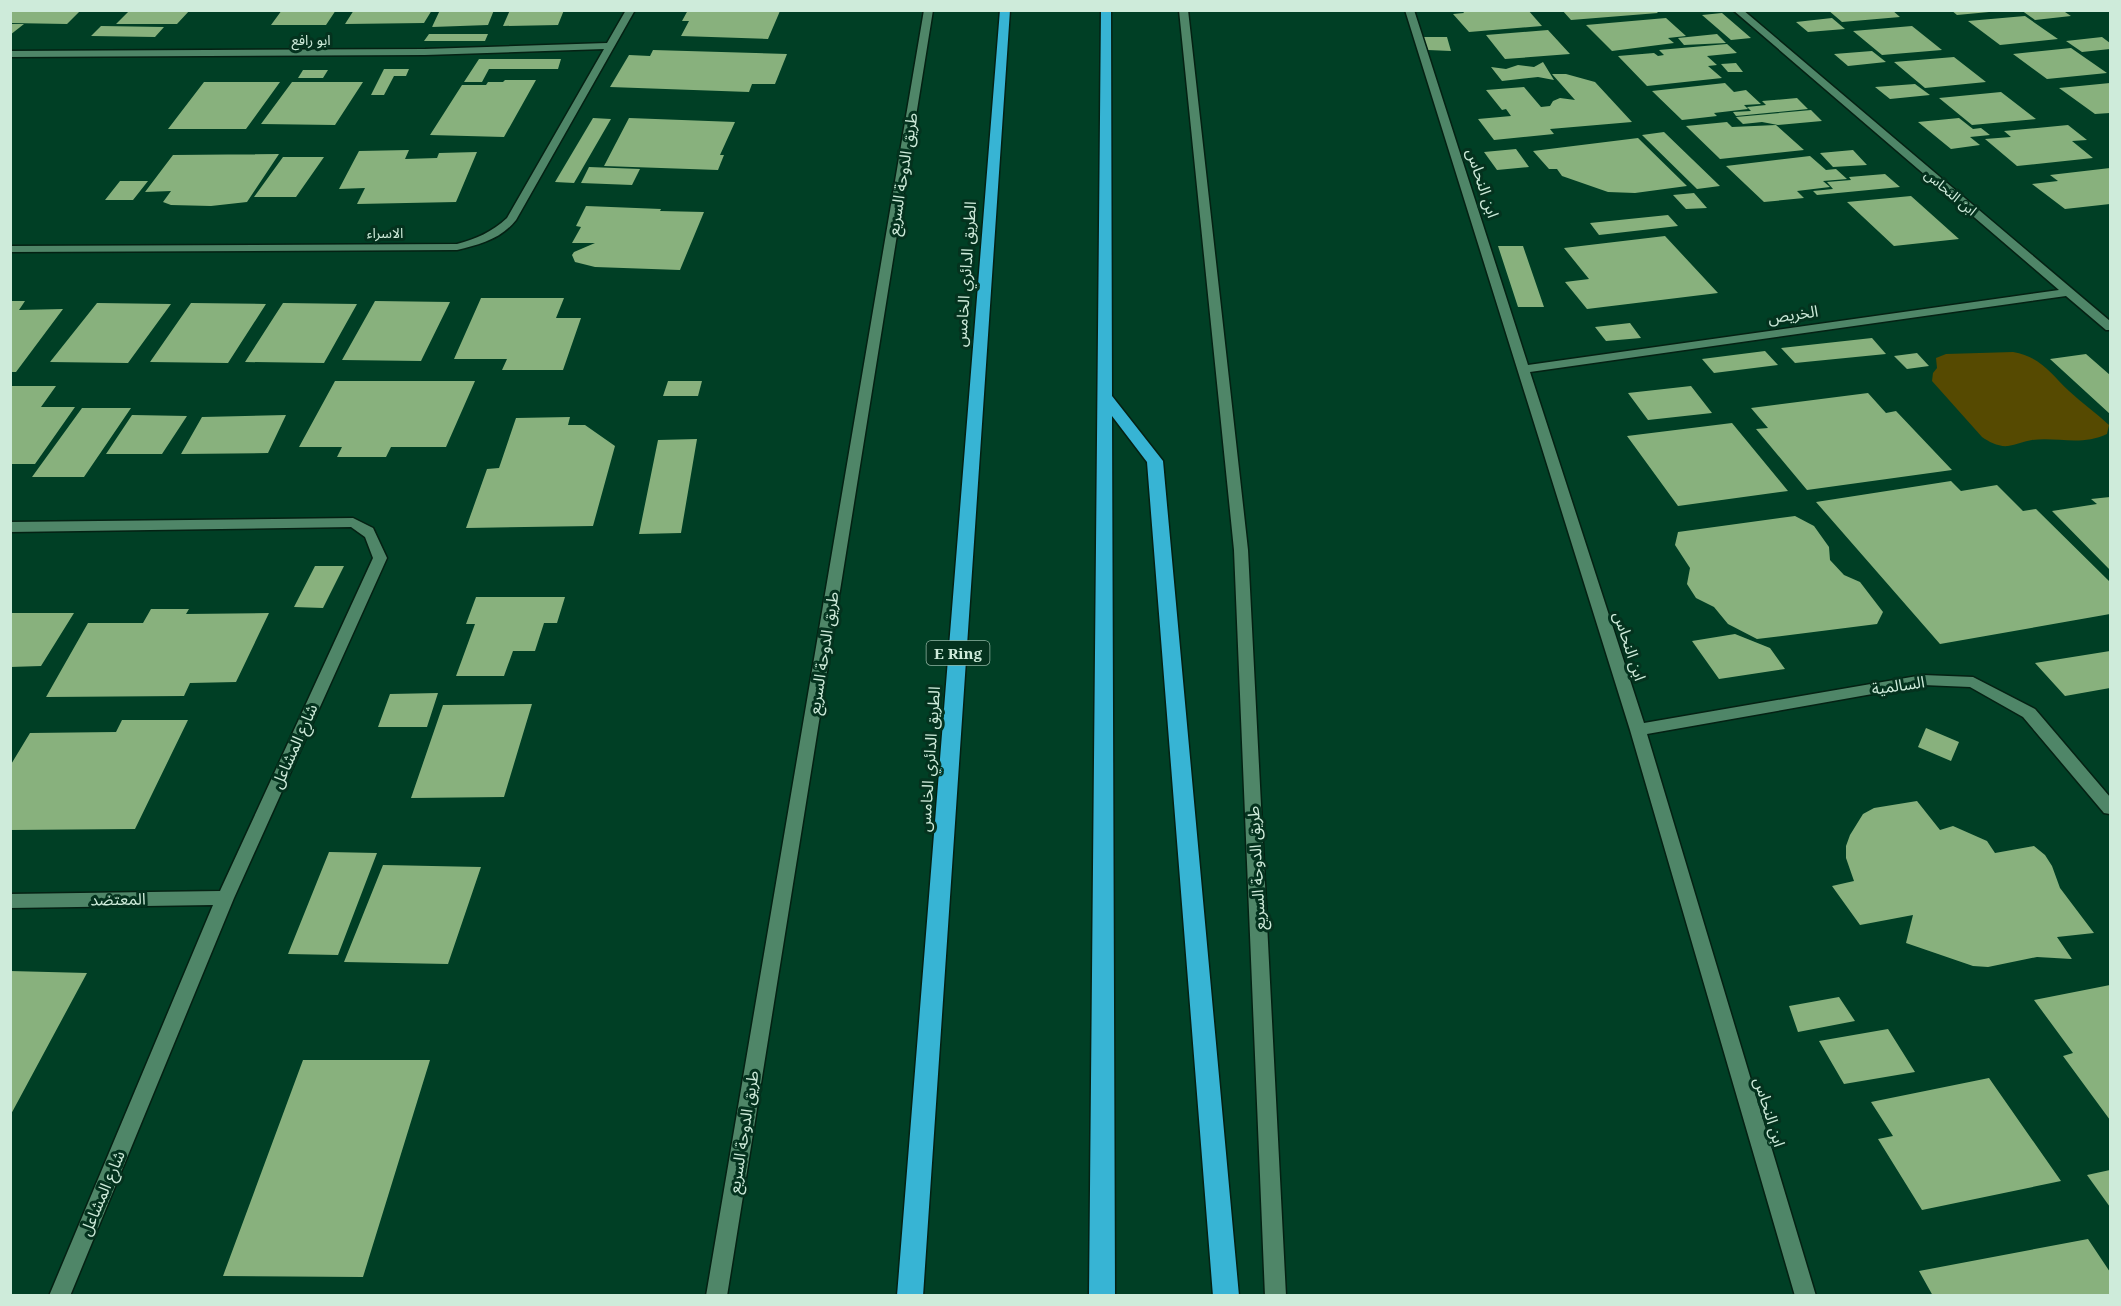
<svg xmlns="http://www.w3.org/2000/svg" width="2121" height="1306" viewBox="0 0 2121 1306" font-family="'Noto Serif','Noto Sans Arabic',serif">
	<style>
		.green { fill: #564a01 }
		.building { fill: #88b17d }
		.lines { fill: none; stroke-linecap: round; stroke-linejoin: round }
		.minor-casing { stroke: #042113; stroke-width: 3 }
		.tertiary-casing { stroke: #042113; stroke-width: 3 }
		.motorway-casing { stroke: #042113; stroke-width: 3 }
		.minor { fill: #4f8668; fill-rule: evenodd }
		.tertiary { fill: #4f8668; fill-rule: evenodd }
		.motorway { fill: #37b4d4; fill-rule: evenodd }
		.labels { text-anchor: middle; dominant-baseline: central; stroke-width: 6; stroke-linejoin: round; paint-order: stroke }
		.far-street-label { font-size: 14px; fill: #ceebda; stroke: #04321e }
		.shield { fill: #04321e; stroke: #91b4a2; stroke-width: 1.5 }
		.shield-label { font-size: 15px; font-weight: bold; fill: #ceebda }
		.street-label { font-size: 16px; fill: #ceebda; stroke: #04321e }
	</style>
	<rect width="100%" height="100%" fill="#003f25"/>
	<path class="green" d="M2013,352C2041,357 2050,373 2069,391C2082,403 2096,413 2109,425L2107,434C2082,446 2058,437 2032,440C2024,441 2016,445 2008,446C1999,447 1989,442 1982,437L1932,381L1933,373L1937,368L1936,358L1946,354Z"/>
	<path class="building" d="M10,10H81L67,24L10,23Z
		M130,10H190L177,24H116Z
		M282,10H336L326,25H271Z
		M354,10H432L424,23L345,24Z
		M440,10H494L488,25L432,27Z
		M510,10H564L558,25L503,26Z
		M688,10H743L780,11L768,39L681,36L689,21H682Z
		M1462,10H1528L1542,26L1469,32L1453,14L1464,13Z
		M1562,10H1655L1658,13L1571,20Z
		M1828,10H1892L1900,17L1842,22Z
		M1951,10H1989V12L1957,15Z
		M2021,10H2062L2071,16L2035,20Z
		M1722,13L1751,38L1731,40L1702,15Z
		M2025,16L2058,39L2000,45L1968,21Z
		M1666,18L1686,36L1668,38L1674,43L1612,51L1586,25Z
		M1832,18L1845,29L1808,32L1796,22Z
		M10,24H24L10,35Z
		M101,26L164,27L155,37L91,36Z
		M1912,26L1942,50L1882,55L1853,31Z
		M1548,30L1570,54L1505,59L1486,35Z
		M429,34H488L485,41H424Z
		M1717,34L1726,43L1684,45L1678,38Z
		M1423,37H1447L1451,51L1428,50Z
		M2102,37L2110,43V49L2082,52L2066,41Z
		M1727,44L1737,53L1707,56L1717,65L1708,66L1722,78L1647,86L1618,56L1654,53L1658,56L1664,55L1659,50Z
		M2071,48L2107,73L2047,79L2013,54Z
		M653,50L787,54L775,84H752L749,92L610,87L629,55L650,56Z
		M1872,51L1886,62L1848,66L1834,54Z
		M1954,57L1986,82L1925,88L1894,62Z
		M479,59H561L558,69H489L482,82H464Z
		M1543,62L1554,80L1538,77L1502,81L1491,67L1506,69L1518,65L1534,67Z
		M1736,63L1743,72H1728L1721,64Z
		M384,69H409L406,76H394L384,95H371Z
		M303,70H328L323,78H298Z
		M1552,74H1566L1595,82L1632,122L1550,129L1554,134L1494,140L1478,119L1511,116L1506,109L1502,110L1486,90L1524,87L1541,107L1550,106L1553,101L1560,98L1575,100Z
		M505,80H536L504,137L430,135L462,85H486L488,82H503Z
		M204,82H280L246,129H168Z
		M292,82H363L335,125L261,124Z
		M1725,83L1734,92L1746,90L1761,104L1744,105L1748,109L1714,113L1717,116L1682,120L1652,91Z
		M2110,83V113L2095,114L2059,88Z
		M1915,84L1930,95L1890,99L1875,87Z
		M2001,92L2036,119L1972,125L1939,98Z
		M1797,98L1808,109L1736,116L1733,112L1751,111L1747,107L1766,105L1762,101Z
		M1811,110L1822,121L1778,125L1762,122L1743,124L1736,117Z
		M593,118L611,119L574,183L555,182Z
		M629,118L735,122L720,155H724L718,170L604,166Z
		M1959,118L1973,129L1981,128L1990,135L1970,137L1980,145L1951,149L1918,122Z
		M1727,122L1732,127L1776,125L1804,150L1720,159L1686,126Z
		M2068,125L2087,140L2072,141L2093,158L2017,166L1985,139L2011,137L2004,131Z
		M1664,132L1720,186L1697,189L1642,135Z
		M1638,138L1687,186L1635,193L1608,192L1562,176L1557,169H1549L1533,151Z
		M1516,149L1529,167L1497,170L1484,152Z
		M409,150L405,159L437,158L439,153L477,152L456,202L357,204L365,188L339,189L359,151Z
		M1853,150L1867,165L1833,167L1820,153Z
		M279,154L247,202L211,206L171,205L163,202L171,191L145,192L173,155Z
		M1810,156L1826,170L1836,169L1847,179L1823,181L1830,187L1797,191L1804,198L1764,202L1726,166Z
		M283,157H324L296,197H254Z
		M589,167L640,169L632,185L581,183Z
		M2110,168V204L2065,209L2032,184L2058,181L2050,175Z
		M1885,174L1900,187L1817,195L1813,191L1833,189L1827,182L1851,180L1849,177Z
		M120,181H148L133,200H105Z
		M1694,193L1707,208L1686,209L1673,195Z
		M1911,196L1959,239L1894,246L1847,202Z
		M586,206L661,209L660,211L704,212L680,270L595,267L575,262L572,255L574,252L595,243H572L581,227L576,226Z
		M1668,215L1678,226L1599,235L1590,223Z
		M1665,236L1718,293L1587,309L1565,282L1589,279L1564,248Z
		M1498,246H1523L1544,307H1518Z
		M481,298H564L556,318H581L563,370H502L507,359H454Z
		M10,301H25L19,310L63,309L16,372H10Z
		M375,301L450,302L421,361L342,360Z
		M97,303L171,304L128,363L50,362Z
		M191,303L266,304L228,363L150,362Z
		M283,303L357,304L324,363L245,362Z
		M1630,323L1641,338L1606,341L1595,327Z
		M1872,338L1886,354L1795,363L1781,348Z
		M1765,351L1778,365L1714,373L1702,359Z
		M1917,353L1929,366L1907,369L1894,356Z
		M2086,354L2110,375V414L2050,359Z
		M335,381H475L446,447H391L386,457H337L342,447H299Z
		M668,381H702L698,396H663Z
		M10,386H56L41,407H75L35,464H10Z
		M1691,386L1712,413L1648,420L1628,393Z
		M1868,393L1886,413L1896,411L1952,470L1807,490L1756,429L1768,428L1751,408Z
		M82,408H131L84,477H32Z
		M132,415L187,416L162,454H106Z
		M286,415L268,453L181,454L202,417Z
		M570,417L568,425H585L615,446L593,526L466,528L487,469L499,468L516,418Z
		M1732,423L1788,491L1678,506L1627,436Z
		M697,439L681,533L639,534L658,440Z
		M1951,481L1961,491L1997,485L2023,511L2036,509L2110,582V614L1940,644L1816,502Z
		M2110,497V570L2052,511L2097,504L2091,499Z
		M1795,516L1814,526L1829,547L1830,560L1844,575L1860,582L1883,612L1877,624L1757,639L1728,624L1714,607L1696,598L1687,584L1690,568L1675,545L1678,532Z
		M315,566H344L323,608L294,607Z
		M476,597H565L557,623H544L535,651H513L504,676H456L475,624H466Z
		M151,609H189L186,614L269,613L236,682L190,683L184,696L46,697L88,623H143Z
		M10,613H74L41,666L10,667Z
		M1735,634L1770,648L1785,669L1719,679L1692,641Z
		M2110,651V688L2065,696L2035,663Z
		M438,693L427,727H378L390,694Z
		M532,704L504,797L411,798L443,705Z
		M122,720H188L135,829L10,830V766L30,733L116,732Z
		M1926,728L1959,742L1951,761L1918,747Z
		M1917,801L1940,830L1953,826L1987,841L1995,853L2034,846L2045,855L2052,866L2060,888L2094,933L2057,937L2072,959L2037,957L1988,967L1973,966L1906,943L1913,915L1860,925L1832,886L1854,881L1846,858V846L1850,835L1863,814L1874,808Z
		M329,852L377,853L338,955L288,954Z
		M383,865L481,867L448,964L344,962Z
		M10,971L87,973L10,1116Z
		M2110,985V1120L2063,1056L2073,1053L2034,1000Z
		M1839,997L1855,1021L1798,1032L1789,1006Z
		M1888,1029L1915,1072L1844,1084L1819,1041Z
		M303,1060H430L363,1277L223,1276Z
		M1989,1078L2061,1181L1922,1210L1878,1139L1893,1136L1871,1102Z
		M2110,1170V1207L2087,1175Z
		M2088,1239L2110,1272V1296H1933L1919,1271Z"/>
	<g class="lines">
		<defs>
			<path id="minor" d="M626,10H635L516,220C501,239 479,245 457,250L10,252V246L457,244C476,239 492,232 507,218L604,49L425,55L10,57V51L425,49L607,43Z
				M1405,10H1414L1528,365L2059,290L1733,10H1743L2110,321V330H2106L2066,296L1530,372L1644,723L1923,675L1973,677L2035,709L2110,797V814L2104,813L2023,717L1970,687L1923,685L1647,734L1816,1296H1795L1630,730Z
				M353,518L373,528L387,558L234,898L70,1296H49L213,905L10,908V894L220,891L373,558L365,537L351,527L10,532V522Z"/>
			<path id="tertiary" d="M924,10H933L727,1296H706Z
				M1179,10H1188L1248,550L1286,1296H1265L1234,550Z"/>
			<path id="motorway" d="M1000,10H1010L923,1296H897Z
				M1101,10H1111L1112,396L1163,461L1239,1296H1213L1147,462L1112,416L1115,1296H1089Z"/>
		</defs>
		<use href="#minor" class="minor-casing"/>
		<use href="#tertiary" class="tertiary-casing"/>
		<use href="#motorway" class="motorway-casing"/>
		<use href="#minor" class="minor"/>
		<use href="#tertiary" class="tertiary"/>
		<use href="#motorway" class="motorway"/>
	</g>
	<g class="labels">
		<g class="far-street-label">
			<text x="311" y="39">ابو رافع</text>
			<text transform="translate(1951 192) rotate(40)">ابن النحاس</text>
			<text x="385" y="232">الاسراء</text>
		</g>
		<rect class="shield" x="926.5" y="641" width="63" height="24" rx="4.5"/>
		<g class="shield-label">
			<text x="958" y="653">E Ring</text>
		</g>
		<g class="street-label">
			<text transform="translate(902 174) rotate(-81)">طريق الدوحة السريع</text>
			<text transform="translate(1483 183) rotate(72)">ابن النحاس</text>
			<text transform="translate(965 274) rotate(-86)">الطريق الدائري الخامس</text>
			<text transform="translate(1793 314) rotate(-8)">الخريص</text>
			<text transform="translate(1630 646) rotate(72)">ابن النحاس</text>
			<text transform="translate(823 653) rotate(-81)">طريق الدوحة السريع</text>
			<text transform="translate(1898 685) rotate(-8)">السالمية</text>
			<text transform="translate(294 746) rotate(-66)">شارع المشاعل</text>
			<text transform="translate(929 759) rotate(-86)">الطريق الدائري الخامس</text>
			<text transform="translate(1256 868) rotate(-93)">طريق الدوحة السريع</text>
			<text transform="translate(118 899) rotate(-1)">المعتضد</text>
			<text transform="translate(1770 1112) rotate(73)">ابن النحاس</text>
			<text transform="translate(743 1132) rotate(-81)">طريق الدوحة السريع</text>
			<text transform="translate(102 1193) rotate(-67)">شارع المشاعل</text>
		</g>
	</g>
	<rect width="2121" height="1306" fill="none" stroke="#ceebda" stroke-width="24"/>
</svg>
